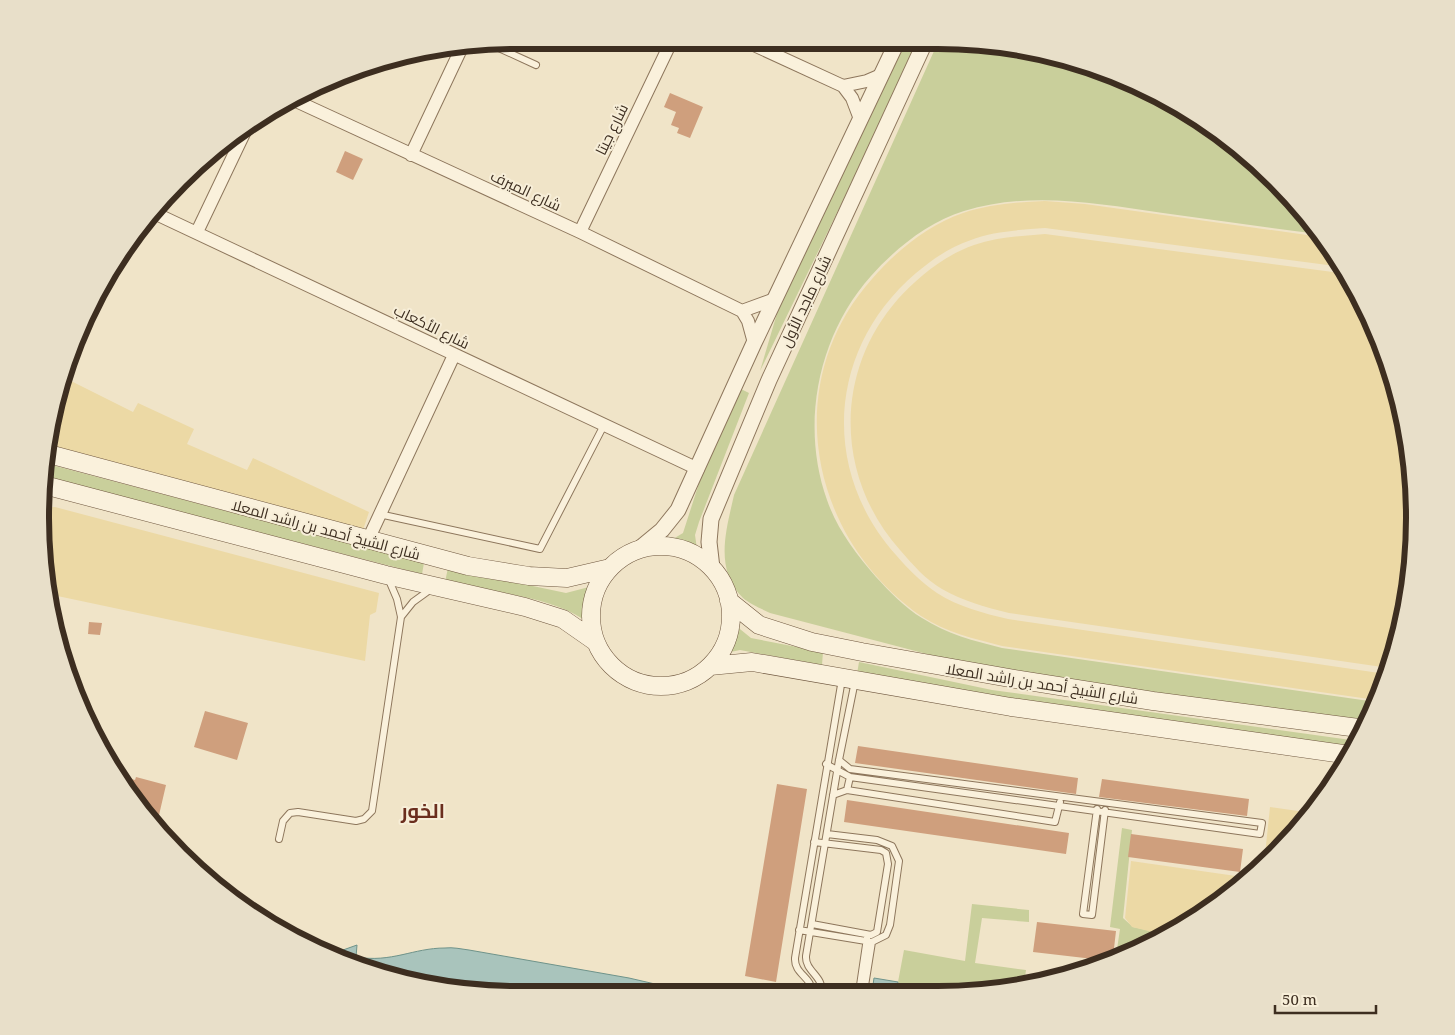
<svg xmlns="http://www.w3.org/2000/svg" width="1455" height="1035" viewBox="0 0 1455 1035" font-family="'Noto Serif',Cairo,serif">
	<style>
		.green { fill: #c9cf9b }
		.sand { fill: #ecd9a5 }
		.water { fill: #a9c4bc; stroke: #6f938a }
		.building { fill: #cf9f7d }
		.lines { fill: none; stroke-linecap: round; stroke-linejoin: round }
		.service-casing { stroke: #8d765c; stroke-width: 8 }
		.minor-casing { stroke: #8d765c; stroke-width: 14 }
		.tertiary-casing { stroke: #8d765c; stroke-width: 17 }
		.secondary-casing { stroke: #6f573f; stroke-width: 19 }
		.service { stroke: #faf1dc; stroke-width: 6 }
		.minor { stroke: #faf1dc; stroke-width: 12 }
		.tertiary { stroke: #faf1dc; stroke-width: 15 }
		.secondary { stroke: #faf1dc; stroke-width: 18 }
		.labels { text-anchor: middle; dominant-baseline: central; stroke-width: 4; stroke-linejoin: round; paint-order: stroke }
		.street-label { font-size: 15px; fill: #3d2e20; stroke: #f7eed8 }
		.district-label { font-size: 20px; font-weight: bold; fill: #6b2e1e; stroke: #f7eed8 }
		.rim { fill: none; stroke: #3d2e20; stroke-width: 6 }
	</style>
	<rect width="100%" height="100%" fill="#f0e4c8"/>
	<path class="green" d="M907,40H921L760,371L778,310Z
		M939,40L1031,49L1176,104L1296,202L1319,234C1267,228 1215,220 1163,213C1095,203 1030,191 964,211C928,222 895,249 871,276C818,335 800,425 827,500C837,529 856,554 876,577C889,591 905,608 922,618C947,634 974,641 1002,648L1376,702L1368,724L1015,677L770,613C762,609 750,604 743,598C714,569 726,531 734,495Z
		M739,388L749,393L699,522L695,535L697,549L673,539L683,533L710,449Z
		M44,463L424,563L422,574L44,478Z
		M448,568L566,593L589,587L582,608L583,619C548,596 487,591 445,582Z
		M735,625L751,638L823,652L822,665L740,650L726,653L734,635Z
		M859,662L992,690L1358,741L1351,753L857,674Z
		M1122,828L1132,830L1123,918L1133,927L1165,934L1148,946L1116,956L1120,929L1110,927Z
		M972,904L1029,910V922L982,918L975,963L1026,970L1024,984L1000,991H907L898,982L904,950L965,961Z"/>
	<path class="sand" d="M1045,201L1085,204L1321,237L1343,267L1045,228C1020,230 994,231 971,240C950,247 933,259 916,273C829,347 819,469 896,555C908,569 922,583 937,593C959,607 983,613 1008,619L1386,674L1376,700L1002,646C975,639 945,632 921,616C809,538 779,383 872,279C896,251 928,225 963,213C990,204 1017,202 1045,201Z
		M1045,234L1348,274L1390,364L1411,455L1414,548L1399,641L1389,668L1009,613C985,607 963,601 942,589C926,580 912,564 900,550C836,478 833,373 898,299C918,277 945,255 974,245C997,237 1021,236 1045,234Z
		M65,378L133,412L138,403L194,429L187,444L247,470L253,458L369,512L363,530L46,448Z
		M55,507L379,593L376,612L370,615L365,661L48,594L44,580V508Z
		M1270,807L1312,813L1264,864Z
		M1131,861L1250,878L1165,935L1132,927L1125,918Z"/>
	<path class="water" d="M297,940L343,950L357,945L356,957C392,963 413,948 445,948C453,947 461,949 469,950L629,978L694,993L487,994L394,979L307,946Z
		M874,978L898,982L897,991L872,992Z"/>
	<path class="building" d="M670,93L703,107L690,138L677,133L679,128L671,125L676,112L664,107Z
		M345,151L363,159L353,180L336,172Z
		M89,622L102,623L100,635L88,634Z
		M205,711L248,723L237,760L194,747Z
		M858,746L1078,778L1076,794L855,763Z
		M121,776L135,780L136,777L166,785L156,828Z
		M1102,779L1249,799L1247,816L1099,797Z
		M777,784L807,789L776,982L745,976Z
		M847,800L1069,833L1066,854L844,822Z
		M1131,834L1243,849L1240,872L1128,857Z
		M1037,922L1116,931L1113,957L1102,960L1033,952Z"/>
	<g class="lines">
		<defs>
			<path id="service" d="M490,44L536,65
				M379,514L540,549L604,425
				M401,617L413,602L431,589
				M839,760L850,769L1262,823L1260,834L850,777
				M826,764L850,777L847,790
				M833,795L847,790L1055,822L1060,802
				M1097,809L1083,914L1092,915L1105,810
				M279,839L283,821L290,813L298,812L356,821L364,819L372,811L401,617L397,599L388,578
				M812,924L871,935L877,932L888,864L886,853L881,850L814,842
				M799,930L872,942L886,935L890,925L899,861L892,846L877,840L827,834
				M812,992C812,977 794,974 795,958L842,679
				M822,992C823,976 805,971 806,956L839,760L855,681
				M859,992L867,938
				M864,992L872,942"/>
			<path id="minor" d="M743,40L843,86L852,98L860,119
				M843,86L867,81L881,75
				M296,101L580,232L742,311L748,321L754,343
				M411,155L462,47
				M152,212L698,469
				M197,232L249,123
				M580,232L672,40
				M742,311L775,299
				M368,540L454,355"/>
			<path id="tertiary" d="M639,549L662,530L678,510L754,343L898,40
				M712,568L709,542L711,519L769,380L926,40"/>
			<path id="secondary" d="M45,453L468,566L529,576L567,578L610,568
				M44,485L386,575L525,607L563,619L596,642
				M591 616a70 70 0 1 1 140 0a70 70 0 1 1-140 0Z
				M729,601L759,625L812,642L862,652L1015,679L1153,701L1366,729
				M710,666L752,662L1011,707L1350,755"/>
		</defs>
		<use href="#service" class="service-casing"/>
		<use href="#minor" class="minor-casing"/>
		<use href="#tertiary" class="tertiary-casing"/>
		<use href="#secondary" class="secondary-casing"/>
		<use href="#service" class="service"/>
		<use href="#minor" class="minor"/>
		<use href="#tertiary" class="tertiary"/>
		<use href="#secondary" class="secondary"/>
	</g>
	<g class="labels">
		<g class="street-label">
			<text transform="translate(611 129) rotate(-64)">شارع جيتا</text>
			<text transform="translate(526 190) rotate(25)">شارع الميرف</text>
			<text transform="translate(805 301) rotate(-65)">شارع ماجد الأول</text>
			<text transform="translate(432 326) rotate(26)">شارع الأكعاب</text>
			<text transform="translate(326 529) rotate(15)">شارع الشيخ أحمد بن راشد المعلا</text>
			<text transform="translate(1042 683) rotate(9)">شارع الشيخ أحمد بن راشد المعلا</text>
		</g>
		<g class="district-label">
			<text x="423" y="810">الخور</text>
		</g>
	</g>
	<path d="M0 0H1455V1035H0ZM517 49H938A468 468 0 0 1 1406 517V518A468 468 0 0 1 938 986H517A468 468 0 0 1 49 518V517A468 468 0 0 1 517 49Z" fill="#e8dfc9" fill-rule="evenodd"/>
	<path class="rim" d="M517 49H938A468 468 0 0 1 1406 517V518A468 468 0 0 1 938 986H517A468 468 0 0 1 49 518V517A468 468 0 0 1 517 49Z"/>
	<path d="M1275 1005v8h101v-8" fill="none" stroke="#3d2e20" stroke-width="2.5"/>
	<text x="1282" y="1005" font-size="15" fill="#3d2e20" stroke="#f7eed8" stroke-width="4" paint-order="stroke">50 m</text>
</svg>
